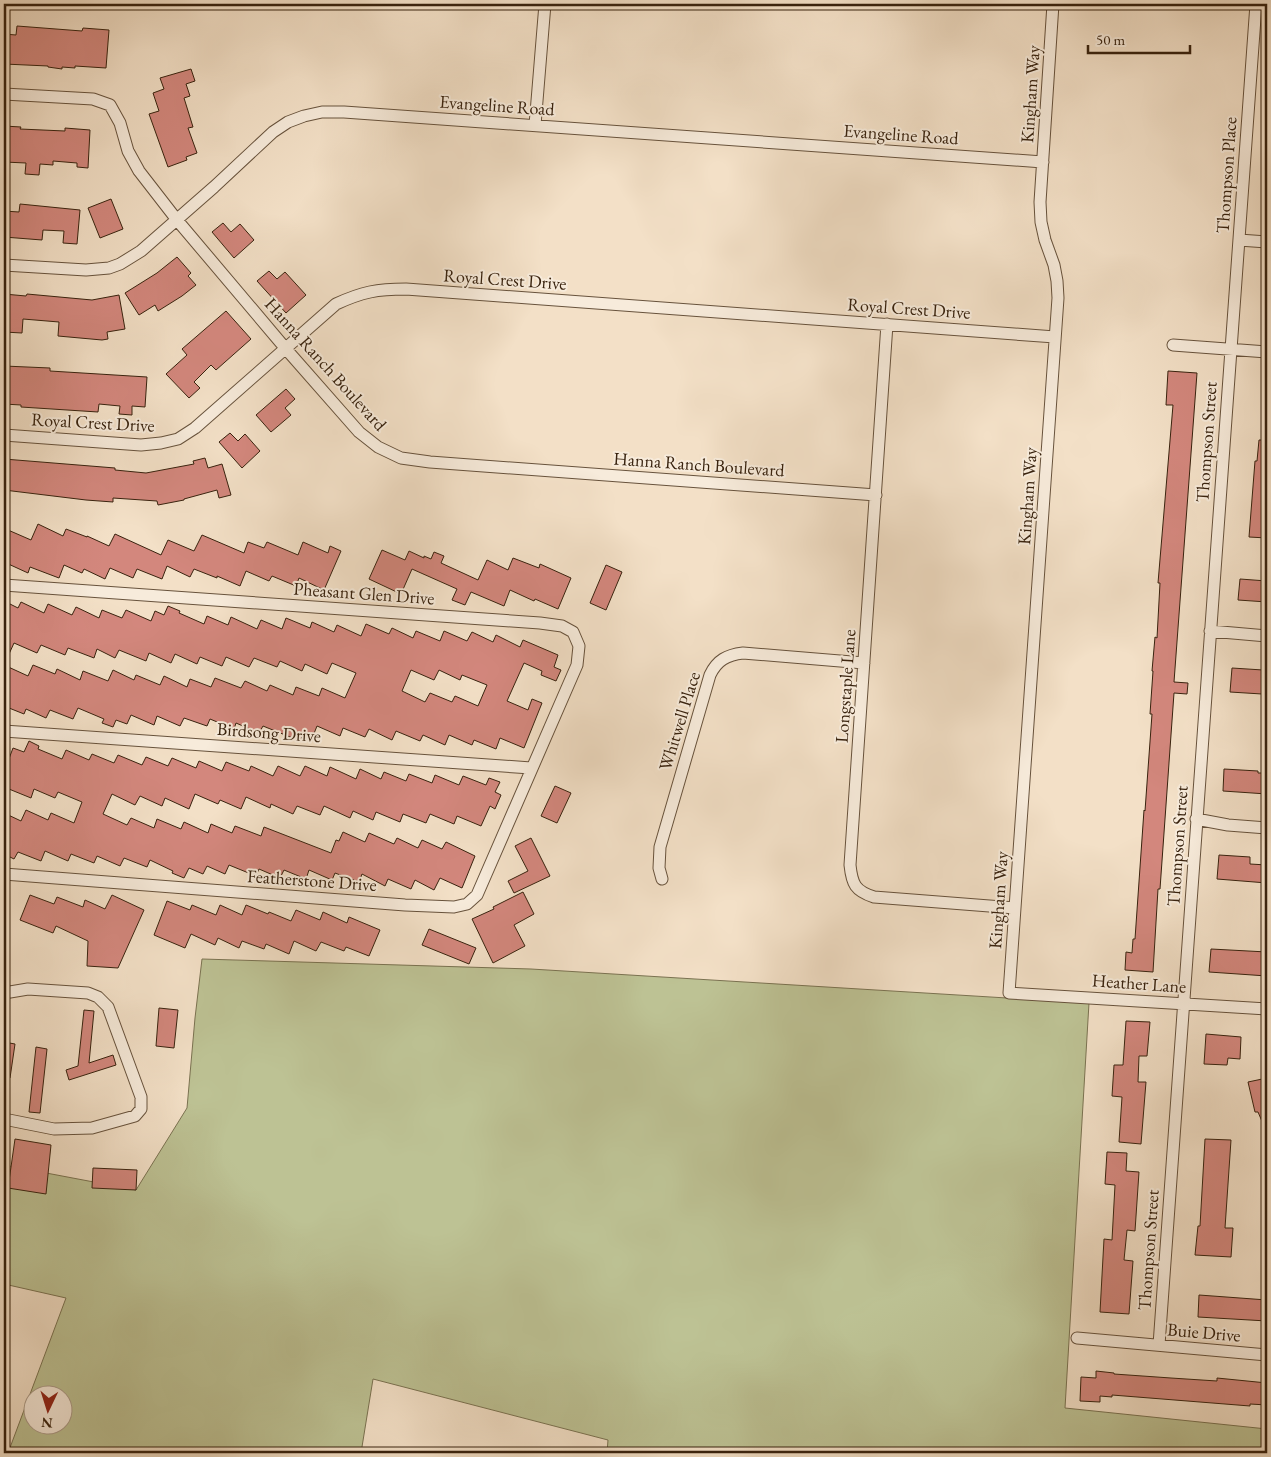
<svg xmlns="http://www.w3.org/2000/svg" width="1271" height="1457" viewBox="0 0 1271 1457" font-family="'EB Garamond',serif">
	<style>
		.green { fill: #bdc294; stroke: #7a7251; fill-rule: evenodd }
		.building { fill: #d3877d; stroke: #38220e; fill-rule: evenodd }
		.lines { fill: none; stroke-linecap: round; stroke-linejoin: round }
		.street-casing { stroke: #67523c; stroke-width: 13 }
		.street { stroke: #f7ebdb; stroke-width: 11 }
		.labels { text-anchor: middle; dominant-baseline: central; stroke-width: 4; stroke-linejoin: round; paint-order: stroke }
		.street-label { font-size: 18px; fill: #38220e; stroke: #f7ebdb }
	</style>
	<rect width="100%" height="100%" fill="#f3e0c7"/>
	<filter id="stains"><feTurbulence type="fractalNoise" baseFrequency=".004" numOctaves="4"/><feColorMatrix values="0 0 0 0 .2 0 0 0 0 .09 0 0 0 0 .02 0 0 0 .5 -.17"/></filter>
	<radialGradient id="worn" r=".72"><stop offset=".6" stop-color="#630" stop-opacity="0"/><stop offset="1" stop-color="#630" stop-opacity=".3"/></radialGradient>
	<path class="green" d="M202,959L531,969L1089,1003L1065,1408L1267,1429V1453H607L608,1440L373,1379L361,1453H8L66,1298L4,1284V1165L136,1190L187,1108L195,1018ZM32,1394H62V1424H32Z"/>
	<path class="building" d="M17,26L82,31L83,28L109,30L106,68L75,66V68L62,67V69L48,67V66L4,64V34L16,35Z
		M191,69L195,81L186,84L190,96L184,98L193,127L188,128L197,153L186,157L187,160L168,167L149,114L159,111L153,93L164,89L160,78Z
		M4,126L21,127L20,129L65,131V128L90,130L88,168L77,167V163L53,161V165L40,164L39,175L25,174L26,163L4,162Z
		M111,199L123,229L100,238L88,208Z
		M20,204L80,210L77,244L63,243L64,231L43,230L42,240L4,237V211L19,212Z
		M223,223L231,232L240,224L254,240L234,258L212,232Z
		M177,257L191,273L188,276L196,285L182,296L158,311L155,305L139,315L125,293L157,273Z
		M269,271L277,279L285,272L306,295L286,313L257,281Z
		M4,294L26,296L27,294L92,300L119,295L125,329L107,332L108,339L102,340L58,336L59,322L23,319L22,333L4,332Z
		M226,311L251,339L216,370L211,365L194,382L200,388L189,398L166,374L187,355L182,349Z
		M4,366L50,368V371L147,377L145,407L132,406V415L119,414L120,406L99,404L98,412L21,407V405L4,404Z
		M1168,371L1197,373L1174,682L1188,683L1187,694L1174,693L1160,889H1158L1153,972L1125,970L1126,952L1132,953L1133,939H1135L1144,810L1145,811L1152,714H1150L1153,671H1152L1155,637L1157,638L1160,583H1158L1173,405H1166Z
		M286,389L295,399L285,408L291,415L271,432L256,415Z
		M230,433L238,441L245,434L260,451L242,468L219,442Z
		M1259,440H1267V538L1249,537L1255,461H1257Z
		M205,458L208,468L222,464L231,495L219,498L217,490L184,499V500L158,505L157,501L113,498V502L86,500L4,490V459L115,468V470L146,473L194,464L193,461Z
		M38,524L63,536L66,529L87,537V536L109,546L115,534L161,555L168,540L194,551L202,535L244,553L248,542L264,548L267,542L298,555L303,542L328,553L330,546L341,551L324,590L299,578L296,586L272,576L269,581L246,571L240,586L217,576V578L194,569L190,577L167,566L162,579L137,569L133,578L110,568L105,579L84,569L82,573L64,565L59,578L30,567L28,573L4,562V539L8,530L31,540Z
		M382,550L405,560L409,551L424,558V556L431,559L434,552L444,556L441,563L478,580L487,560L508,570L513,558L539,568L540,564L571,578L558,609L535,599L534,601L510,590L504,606L471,592L465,605L452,600L457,589L412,569L401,594L369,579Z
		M606,565L622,572L606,610L590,603Z
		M1240,579L1267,581V602L1238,600Z
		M4,601L18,608L21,602L44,613L48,604L72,615L76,607L99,618L102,610L122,618L126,610L151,621L155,611L164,615L168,606L180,611L179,613L204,624L207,616L228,625L231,617L257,629L261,620L282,629L286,618L310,628L312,622L334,632L337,625L361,636L366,624L389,634L392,628L413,638L416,631L440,641L444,631L467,641L472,632L493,642L496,635L520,647L523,640L558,655L554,667L561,670L556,681L541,675L542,671L524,663L507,701L528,710L532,699L542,703L524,748L500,738L496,749L474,740L472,745L449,735L445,745L423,735L420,741L396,731L392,740L369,729L365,737L343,728L340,736L317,726L313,736L303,732L300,741L263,726L259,733L236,723L234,729L210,719L207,726L184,718L180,726L157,716L154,725L131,715L127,724L116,720L113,727L102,723L104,719L78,708L73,719L50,710L46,718L26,709L24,714L4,706ZM14,643L37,653L41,645L65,655L68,648L94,658L97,649L115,658L119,650L146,661L149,653L171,663L175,654L197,664L200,657L222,666L226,657L249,667L254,658L277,667L280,661L302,671L305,664L327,674L332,663L356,673L345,698L322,688L319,696L296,687L293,695L270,685L267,691L245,681L241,688L215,678L211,687L190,679L187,687L164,676L160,685L136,675L134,680L113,670L108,681L83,671L80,680L57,669L55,674L33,665L28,676L4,665ZM411,670L434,680L439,670L460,680L462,675L487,685L478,706L455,696L452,702L430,693L425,702L402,691Z
		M1232,668L1263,670L1262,694L1230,692Z
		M29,741L39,746L38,749L62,759L66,750L89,760L92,754L114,763L118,755L142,765L146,757L168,766L172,758L196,768L199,761L222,771L226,762L249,771L251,766L273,776L278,766L300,776L305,766L327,776L330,767L356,779L360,769L381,779L384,772L406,781L409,774L432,783L435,775L459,785L463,776L486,785L489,778L500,782L495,792L501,795L495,809L490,806L481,826L457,816L454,824L430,814L426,823L403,814L400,822L376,812L373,820L353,811L350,818L324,806L320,815L297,806L293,814L271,804L270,808L246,797L241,809L220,800L218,804L195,794L189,809L165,798L162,806L140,796L135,805L112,794L103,814L127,825L131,818L154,828L157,819L181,829L184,822L208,833L211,824L232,833L235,826L261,836L264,827L331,853L336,840L339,841L343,832L365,842L369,833L394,844L397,838L418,848L422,840L442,849L446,842L475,856L462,888L440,878L434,890L415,880L411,889L388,879L385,886L362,874L359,882L335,873L332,880L309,870L306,879L284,870L280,878L259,869L256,876L229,865L225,874L207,866L203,874L189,868L184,878L172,873L173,871L150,860L147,867L124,858L120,866L97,856L94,863L71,854L68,861L45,851L41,861L18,852L14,859L4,854V813L21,821L26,810L48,820L51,813L74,823L82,802L58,792L55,798L34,789L31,798L4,787V772L13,748L24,752Z
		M1224,769L1258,771V773H1267V794L1223,791Z
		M555,786L571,793L557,823L541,816Z
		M531,838L550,876L514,893L508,881L528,871L515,846Z
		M1219,855L1250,857V864L1267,865V883L1217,879Z
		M523,892L534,914L514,925L525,946L493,963L472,919L494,909L493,907Z
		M30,895L54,904L57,897L83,907L85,900L105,909L112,895L144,910L118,968L87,966L88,941L56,926L53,933L20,920Z
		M167,901L190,910L192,905L216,915L220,905L242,915L246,905L268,914L269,912L291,921L296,910L320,920L323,912L347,923L349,917L380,930L369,956L346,947L344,951L321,942L316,951L294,941L289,954L266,944L264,949L242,941L239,948L218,938L215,945L191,934L185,948L154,935Z
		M429,929L476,948L469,964L422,945Z
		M1211,949L1267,952V976L1209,972Z
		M159,1008L178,1010L174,1048L156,1046Z
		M84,1010L94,1011L89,1063L113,1055L116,1065L69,1080L66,1070L78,1066Z
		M1126,1021L1150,1022L1147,1056H1139L1138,1082H1146L1141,1144L1119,1142L1122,1097L1112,1096L1114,1065H1123Z
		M1206,1034L1241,1037L1240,1059L1228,1058L1227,1065L1204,1064Z
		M4,1042L15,1044L10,1078H4Z
		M36,1047L47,1049L40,1113L29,1112Z
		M1267,1078V1133L1258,1112H1255L1248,1082Z
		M15,1139L51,1145L46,1194L8,1188Z
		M1205,1139L1231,1140L1225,1228H1233L1231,1257L1195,1255L1198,1226H1200Z
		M1107,1152L1127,1153L1126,1171L1139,1172L1135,1231L1127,1230L1124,1260L1133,1261L1129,1314L1100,1312L1104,1239L1112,1240L1115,1185L1105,1184Z
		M93,1168L137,1170L136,1190L92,1188Z
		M1199,1295L1267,1300V1321L1198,1317Z
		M1096,1371L1114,1373V1374L1171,1378L1217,1381V1378L1267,1383V1405L1250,1404V1406L1112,1395V1397L1100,1396V1402L1080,1401L1081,1377L1096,1378Z"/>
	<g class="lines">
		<defs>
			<path id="street" d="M1053,4L1040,202L1041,222L1045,240L1054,265L1057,281L1058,298L1009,993L1267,1009
				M4,94L93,99L110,105L120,123L128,151L139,171L177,220L286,349L359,432L378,447L401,458L430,462L876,495
				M535,125L545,4
				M1239,240L1267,242
				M4,265L86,270L109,268L120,264L141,251L214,187L273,132L288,122L304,116L322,112H344L1043,162
				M887,324L850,865C852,884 855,891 874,897L1015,908
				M1173,345L1267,352
				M4,435L141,445L161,443L178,439L195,428L336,304C362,292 377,289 406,289L1055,337
				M4,585L540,623L562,626L573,632L579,646L577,665L477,895L467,904L454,907L405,905L4,874
				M1210,631L1267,636
				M4,731L531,768
				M1196,819L1228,825L1267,828
				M662,879L659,868L660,847L710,675C717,660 727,655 743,653L864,663
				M4,993L28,989L88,993L98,997L108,1007L141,1097V1109L135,1116L92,1128L54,1129L4,1119
				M1077,1338L1267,1355
				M1159,1345L1256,4"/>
		</defs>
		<use href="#street" class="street-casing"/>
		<use href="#street" class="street"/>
	</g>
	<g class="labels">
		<g class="street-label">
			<text transform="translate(1030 94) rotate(-86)">Kingham Way</text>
			<text transform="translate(497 105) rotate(4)">Evangeline Road</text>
			<text transform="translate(901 134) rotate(4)">Evangeline Road</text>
			<text transform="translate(1226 175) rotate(-86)">Thompson Place</text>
			<text transform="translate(505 279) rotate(4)">Royal Crest Drive</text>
			<text transform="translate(909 308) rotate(4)">Royal Crest Drive</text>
			<text transform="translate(326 364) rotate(48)">Hanna Ranch Boulevard</text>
			<text transform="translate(93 422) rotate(3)">Royal Crest Drive</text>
			<text transform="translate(1206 442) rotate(-86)">Thompson Street</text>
			<text transform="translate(699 464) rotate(4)">Hanna Ranch Boulevard</text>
			<text transform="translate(1027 496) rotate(-86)">Kingham Way</text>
			<text transform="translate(364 593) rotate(4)">Pheasant Glen Drive</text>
			<text transform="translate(845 686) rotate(-86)">Longstaple Lane</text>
			<text transform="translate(679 721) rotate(-73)">Whitwell Place</text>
			<text transform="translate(269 732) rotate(4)">Birdsong Drive</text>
			<text transform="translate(1177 846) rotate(-86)">Thompson Street</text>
			<text transform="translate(312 880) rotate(4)">Featherstone Drive</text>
			<text transform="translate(998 900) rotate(-86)">Kingham Way</text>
			<text transform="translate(1139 983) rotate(4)">Heather Lane</text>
			<text transform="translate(1148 1250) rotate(-86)">Thompson Street</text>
			<text transform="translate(1204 1332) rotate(5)">Buie Drive</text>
		</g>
	</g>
	<rect width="1271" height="1457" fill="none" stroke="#f3e0c7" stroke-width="20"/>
	<rect x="5" y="5" width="1261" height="1447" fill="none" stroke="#38220e" stroke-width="2.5"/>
	<rect x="10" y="10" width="1251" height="1437" fill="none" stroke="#38220e"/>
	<g transform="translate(48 1410) rotate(184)"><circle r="24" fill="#f7ebdb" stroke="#ab9b89"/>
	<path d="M0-4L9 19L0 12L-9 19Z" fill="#8f2418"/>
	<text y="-8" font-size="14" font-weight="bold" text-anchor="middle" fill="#38220e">N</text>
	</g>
	<path d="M1088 45v8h102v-8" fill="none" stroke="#38220e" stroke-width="2.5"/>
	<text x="1096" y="45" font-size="15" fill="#38220e" stroke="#f7ebdb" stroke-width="4" paint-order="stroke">50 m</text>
	<rect width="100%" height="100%" filter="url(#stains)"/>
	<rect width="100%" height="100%" fill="url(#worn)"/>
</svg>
